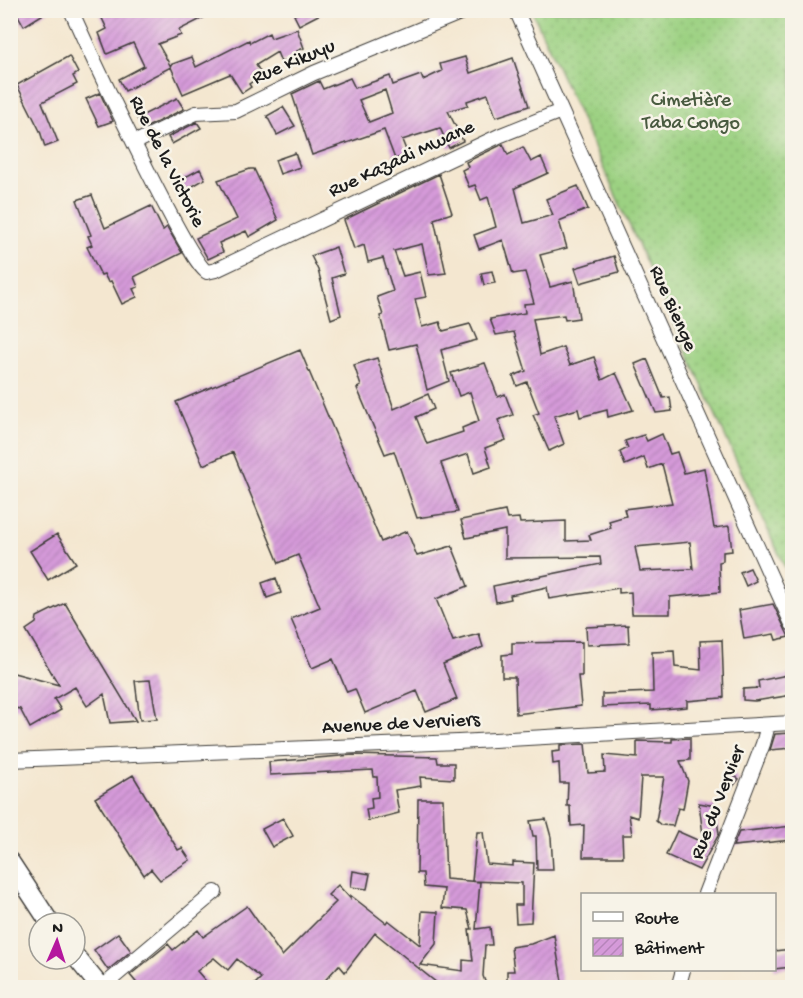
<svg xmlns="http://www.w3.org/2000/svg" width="803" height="998" viewBox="0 0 803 998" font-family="'Gochi Hand',sans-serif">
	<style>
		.grass { fill: url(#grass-dots); stroke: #5c764f; stroke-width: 1.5 }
		.building { fill: url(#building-hatch); fill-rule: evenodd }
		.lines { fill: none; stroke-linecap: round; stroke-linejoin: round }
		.minor-casing { stroke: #3c3a37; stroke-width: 16 }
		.major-casing { stroke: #3c3a37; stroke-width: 21 }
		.minor { stroke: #fff; stroke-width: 14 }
		.major { stroke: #fff; stroke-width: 18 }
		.labels { text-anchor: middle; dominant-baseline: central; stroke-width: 5; stroke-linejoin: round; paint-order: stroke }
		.street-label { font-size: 20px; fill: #1c1c1c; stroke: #f7f3e8 }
		.park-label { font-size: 20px; fill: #495b40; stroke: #f7f3e8 }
	</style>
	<defs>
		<pattern id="grass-dots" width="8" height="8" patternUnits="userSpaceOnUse" patternTransform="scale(1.5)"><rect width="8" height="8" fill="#9cd182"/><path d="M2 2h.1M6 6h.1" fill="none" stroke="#86b370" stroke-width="1.8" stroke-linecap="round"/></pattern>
		<pattern id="building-hatch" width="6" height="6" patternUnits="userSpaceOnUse" patternTransform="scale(1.5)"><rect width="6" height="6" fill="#d59ad9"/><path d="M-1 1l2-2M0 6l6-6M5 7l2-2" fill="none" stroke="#b684ba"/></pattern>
	</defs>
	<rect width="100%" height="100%" fill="#f7f3e8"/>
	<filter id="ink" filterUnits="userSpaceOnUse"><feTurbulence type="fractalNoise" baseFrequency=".0167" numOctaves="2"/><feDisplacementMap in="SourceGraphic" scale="12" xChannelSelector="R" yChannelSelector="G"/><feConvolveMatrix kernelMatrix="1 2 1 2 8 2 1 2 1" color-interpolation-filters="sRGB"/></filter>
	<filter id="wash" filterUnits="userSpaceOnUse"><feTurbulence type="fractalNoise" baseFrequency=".008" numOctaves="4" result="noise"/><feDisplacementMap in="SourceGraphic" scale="24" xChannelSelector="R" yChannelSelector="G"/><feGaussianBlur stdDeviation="1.35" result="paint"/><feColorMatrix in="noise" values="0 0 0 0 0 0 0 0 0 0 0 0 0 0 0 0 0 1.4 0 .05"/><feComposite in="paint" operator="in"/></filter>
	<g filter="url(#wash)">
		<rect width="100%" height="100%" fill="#f4e7d0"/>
		<path class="grass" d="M532,11H792V583Z"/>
		<g id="blocks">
			<path class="building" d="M15,10H50L24,26Z
				M108,10H219L179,30L181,35L158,44L171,67L125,91L119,79L144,66L133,43L107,54L99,33L107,29L100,14Z
				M303,10H328L299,25L294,15Z
				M297,29L304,48L297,51L299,56L281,62L277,52L256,65L262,75L249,84L251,87L242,93L230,74L183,94L170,65L192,57L196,67L249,40L250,43L269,33L271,38Z
				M69,56L78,73L73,76L77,84L42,102L58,142L45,147L40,131L17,85Z
				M465,57L470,73L513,58L529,106L496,117L488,94L467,101L468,105L448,111L463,141L449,148L440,128L402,140L408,155L395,159L384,130L312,155L292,94L319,81L323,89L350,78L355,88L390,76L393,85L421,75L423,80L442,71L440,64ZM385,90L392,113L369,122L359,100Z
				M100,93L113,121L99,126L86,99Z
				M177,98L184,109L143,129L137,118Z
				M283,107L295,126L277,135L267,116Z
				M197,122L201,128L172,144L168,137Z
				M503,144L508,155L523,147L531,162L541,157L548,173L515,188L524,223L553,215L546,199L578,186L588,209L559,221L567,248L540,255L550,287L573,281L579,318L565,320L564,315L533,319L540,355L563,347L570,365L594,357L602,380L616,373L633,410L608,417L607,410L580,417L578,409L554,416L564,444L549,451L533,415L539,413L527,382L517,386L513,376L526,371L514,332L496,335L490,319L525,313L524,304L534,303L525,272L513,274L503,240L479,249L474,235L496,227L488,197L481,200L475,185L469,187L462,170L468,167L466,162Z
				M295,153L300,167L280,174L275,160Z
				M200,169L205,179L181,193L176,182Z
				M250,169H254L278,220L249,237L246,231L219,243L223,252L208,259L196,238L237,219L218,180Z
				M439,174L452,213L434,219L446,273L429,275L422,244L394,251L403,276L420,272L426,297L415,299L422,327L440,322L443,331L470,324L477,340L441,350L449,381L427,390L416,344L389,350L380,316L383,315L377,297L393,291L383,258L368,262L364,245L354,249L344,220Z
				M92,195L105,228L151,206L163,230L167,227L182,253L134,277L138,287L133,289L137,297L122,304L111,281L108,282L104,274L101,275L87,247L92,245L88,236L91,235L77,200Z
				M336,247L344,274L332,278L341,315L331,319L318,270L311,256Z
				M614,256L619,272L580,283L575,268Z
				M492,271L495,283L484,285L481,273Z
				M300,350L381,542L407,531L417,556L452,546L468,586L436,599L453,641L479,634L483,647L443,664L457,699L426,712L417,691L365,713L355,689L347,692L333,659L312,668L291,619L320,607L298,555L279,563L233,452L203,465L176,402Z
				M377,358L394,409L428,394L434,409L416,417L427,444L463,432L462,428L479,421L470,392L459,396L451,373L485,363L498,397L505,394L513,415L498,420L506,440L485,448L491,467L474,473L468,454L441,463L458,512L417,518L394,451L385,454L357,388L361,386L354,365Z
				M647,359L663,398L670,397L672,411L656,413L635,364Z
				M662,434L670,454L677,452L684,473L704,468L714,528L729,526L732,551L723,552V561L719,562L720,592L670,597V614H632L631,592L619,593V588L549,599L547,587L510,595L511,599L496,602L493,586L601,564L600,557L505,558V530L466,538L461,520L505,511L507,519L519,518L520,523L566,521V541L591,540L589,535L611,528L609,521L626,516L624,509L672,503L662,464L648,469L644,457L625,465L620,452L628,448L625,441L644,435L647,441ZM690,542L693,569L640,571L635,547Z
				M57,534L76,563L48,580L30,551Z
				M750,568L756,581L746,586L740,572Z
				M276,578L281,593L267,598L262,583Z
				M65,603L136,721L110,723L104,694L87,706L75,687L54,699L61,710L30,728L20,709L10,707V672L59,685L26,630L36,623L37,617Z
				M773,604L789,637L776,640L774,634L744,639L739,610Z
				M628,625L629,643L587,645L586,627Z
				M722,640L724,697L721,698L687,701V707L651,710V705L602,707V694L653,692L652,652L674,651L675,667L701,670L700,641Z
				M582,642V676H578L581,706L516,714L515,677H502V655L512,654V643Z
				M792,674V695L755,701L743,700V689L759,688L758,681Z
				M150,680L157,719L140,720L135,681Z
				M792,733V748L770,750L775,734Z
				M690,738V760L680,761L688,781L683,809L678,808L673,826L661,825L656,821L664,777H641L638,818L629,815L632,835H622L623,857H583L584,825L571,826L570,806H567L568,783H560L559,763L553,764L552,752L560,751V745L585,744L588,773L605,772L604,755L637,758V741L672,742V739Z
				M353,755L437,757L438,763H454V779L420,777L421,786L395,790L399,813L368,821L366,809L372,808L371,798L378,797L377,777H374L373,770L270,775L269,762Z
				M729,772L739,779L731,789L722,784Z
				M133,775L178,850L182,848L190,860L160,880L151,869L144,875L95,798Z
				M418,799H443L446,879L480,882L476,929L490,927L492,945H485L483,976L487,987H446L447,985L437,983L375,933L345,972L339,965L319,987H252L261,978L237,959L228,970L214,958L197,971L211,987H140L130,975L168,944L173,950L198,930L203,937L247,906L282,956L336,902L328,895L338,885L350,898V895L386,923L388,920L420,945L422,911L438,912L436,944L420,965L463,971V960L473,961L469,929H472L467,910L442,908L444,889L424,887L423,873H417Z
				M699,803L715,806L719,834L699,870L666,855L677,831L704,843Z
				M283,818L293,836L272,847L262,829Z
				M546,819L551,837L553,870H537L536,836H533L530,821Z
				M792,826V840L733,846L739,832Z
				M477,832H483L487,864L513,866V862L534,863L531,922L516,923L515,905H522V883L472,881Z
				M353,871L370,874L367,889L351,887Z
				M118,933L131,951L108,970L94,950Z
				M554,935L563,987H507V971H514L511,947L531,944Z
				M792,949V967L774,969V951Z"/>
		</g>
	</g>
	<g filter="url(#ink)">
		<use href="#blocks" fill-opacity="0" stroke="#3c3a37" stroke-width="1.5"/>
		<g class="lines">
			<defs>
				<path id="minor" d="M71,10C85,42 190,267 207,272L216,270L501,135L561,111
					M516,10L792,624
					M136,142L196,113L236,111L314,73L467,10
					M10,760L458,742L792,723
					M705,894L763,744L768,725
					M101,988L215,892
					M678,988L683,970"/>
				<path id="major" d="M10,862L50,923
					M75,956L101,988"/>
			</defs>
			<use href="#minor" class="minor-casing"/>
			<use href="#major" class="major-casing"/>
			<use href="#minor" class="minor"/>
			<use href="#major" class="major"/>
		</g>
	</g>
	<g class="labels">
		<g class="street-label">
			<text transform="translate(294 63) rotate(-23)">Rue Kikuyu</text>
			<text transform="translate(402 160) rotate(-25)">Rue Kazadi Mwane</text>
			<text transform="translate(166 162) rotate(63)">Rue de la Victorie</text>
			<text transform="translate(672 309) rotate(66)">Rue Bienge</text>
			<text transform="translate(401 725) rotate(-3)">Avenue de Verviers</text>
			<text transform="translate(719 803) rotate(-69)">Rue du Vervier</text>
		</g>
		<g class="park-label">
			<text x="691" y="101">Cimetière<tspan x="691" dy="23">Taba Congo</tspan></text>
		</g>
	</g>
	<rect width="803" height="998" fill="none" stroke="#f7f3e8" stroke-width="36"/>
	<rect x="581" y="893" width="195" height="78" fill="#f7f3e8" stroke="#9f9d96" stroke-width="1.5"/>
	<rect x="593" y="912" width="30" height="9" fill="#ffffff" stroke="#9f9d96" stroke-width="1.5"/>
	<text x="635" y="923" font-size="18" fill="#1c1c1c">Route</text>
	<rect x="593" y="938" width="30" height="18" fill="url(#building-hatch)" stroke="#9f9d96" stroke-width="1.5"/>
	<text x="635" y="953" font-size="18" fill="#1c1c1c">Bâtiment</text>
	<g transform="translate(57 941) rotate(3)"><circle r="28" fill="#f7f3e8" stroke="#9f9d96" stroke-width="1.5"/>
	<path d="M0-4.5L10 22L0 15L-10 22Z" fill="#b5179e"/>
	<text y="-9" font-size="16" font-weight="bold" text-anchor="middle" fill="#1c1c1c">N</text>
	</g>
</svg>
